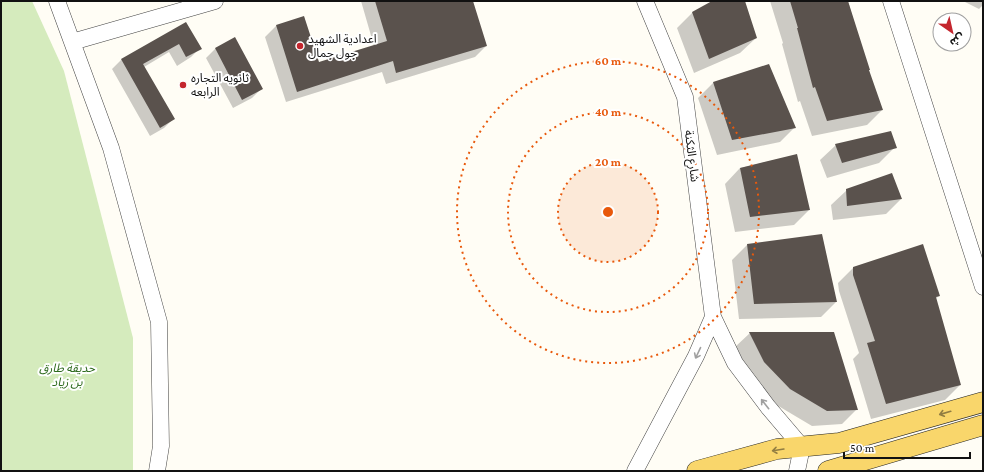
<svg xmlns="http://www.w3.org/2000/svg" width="984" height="472" viewBox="0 0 984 472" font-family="'Crimson Pro','Noto Sans Arabic',serif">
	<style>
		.green { fill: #d5ebbd }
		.shadow { fill: #0003 }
		.building { fill: #5a524d }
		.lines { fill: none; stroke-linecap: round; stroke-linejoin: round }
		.minor-casing { stroke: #444; stroke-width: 17 }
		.major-casing { stroke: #222; stroke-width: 21 }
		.minor { stroke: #fff; stroke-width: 16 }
		.major { stroke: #f9d66b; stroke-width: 20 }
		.oneway { stroke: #a0a0a0 }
		.oneway2 { stroke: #917d42 }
		.ring { fill: none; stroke: #e8590c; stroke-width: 2; stroke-dasharray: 2 4 }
		.poi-dot { fill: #c4262e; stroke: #fff; stroke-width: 1.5 }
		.labels { text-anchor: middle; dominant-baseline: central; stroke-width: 4; stroke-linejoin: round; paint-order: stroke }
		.poi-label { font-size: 12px; fill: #111; stroke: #fff; text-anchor: start }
		.street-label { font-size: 12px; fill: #111; stroke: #fff }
		.park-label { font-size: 12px; font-style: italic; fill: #2f6b1f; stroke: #fff }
		.centre { fill: #e8590c; stroke: #fff; stroke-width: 2 }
		.ring-label { font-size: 12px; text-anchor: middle; font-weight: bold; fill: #e8590c; stroke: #fff; stroke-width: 4; stroke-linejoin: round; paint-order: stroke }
	</style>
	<rect width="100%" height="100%" fill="#fffdf5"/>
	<path class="green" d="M1,1H32L64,71L133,338V471H1Z"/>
	<path class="shadow" d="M361,1H472L486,46L475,57L386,84L382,72L286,102L265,37L276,26L304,17L318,64L374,46Z
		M714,1H744L756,38L740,53L694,73L677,28L692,13Z
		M770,1H848L868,71L882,110L867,125L812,136L800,101L798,102L782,44L783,43Z
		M963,1H983V5L979,9Z
		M186,23L200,48L191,57L177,66L169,52L144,67L173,119L164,128L150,136L112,69L121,60Z
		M235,39L261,89L252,98L233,108L206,58L215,49Z
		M769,65L795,127L780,142L717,155L698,98L713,83Z
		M836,145L894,148L879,163L827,178L820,160Z
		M796,155L809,210L794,225L735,232L725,184L740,168Z
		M847,190L901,199L886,214L833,220L831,205Z
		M822,236L836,302L821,317L739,319L732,260L747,245Z
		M853,268L939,296L935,299L960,385L945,400L871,419L853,359L859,353L839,291L838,283Z
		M750,333L857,409L842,424L812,426L775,404L749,377L735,347Z"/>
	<path class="building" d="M375,1H473L487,46L396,73L393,61L297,92L276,25L304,16L319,62L387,41Z
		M712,1H745L757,38L709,59L692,12Z
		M790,1H848L870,70H869L883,110L827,121L815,87L813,88L797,28H798Z
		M186,22L202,49L186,57L179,44L143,64L175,119L160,128L121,59Z
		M235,37L263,89L242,100L215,48Z
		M769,64L796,128L732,140L713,82Z
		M891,131L897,148L842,163L835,144Z
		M797,154L810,210L750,217L740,168Z
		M892,173L902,199L847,206L846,189Z
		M822,234L837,302L754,304L747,244Z
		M923,244L940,296L936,297L961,385L886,404L867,343L875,341L853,275V267Z
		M749,332H834L858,410L827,411L790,389L764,362Z"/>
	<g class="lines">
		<defs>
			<path id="minor" d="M57,1L111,148L159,322L161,446L157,471
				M645,1L685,97L713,317L735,363L768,407L802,447L797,471
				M891,1L983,287
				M72,42L215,1
				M635,471L696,356L713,317"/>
			<path id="major" d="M697,471L777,449L839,443L983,402
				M828,471L983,425"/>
		</defs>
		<use href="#minor" class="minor-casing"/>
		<use href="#major" class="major-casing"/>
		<use href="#minor" class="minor"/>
		<use href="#major" class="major"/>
	</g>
	<defs><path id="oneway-shaft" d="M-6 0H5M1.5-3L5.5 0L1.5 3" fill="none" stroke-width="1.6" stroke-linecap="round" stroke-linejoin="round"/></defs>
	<g class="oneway">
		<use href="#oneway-shaft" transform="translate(698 353) rotate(115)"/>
		<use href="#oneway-shaft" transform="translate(765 404) rotate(-128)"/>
	</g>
	<g class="oneway2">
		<use href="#oneway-shaft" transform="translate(945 413) rotate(164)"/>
		<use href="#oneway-shaft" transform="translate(778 450) rotate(171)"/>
	</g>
	<circle cx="608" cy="212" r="50" fill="#e8590c" fill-opacity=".12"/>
	<g class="ring">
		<circle cx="608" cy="212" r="50"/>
		<circle cx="608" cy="212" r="100"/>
		<circle cx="608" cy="212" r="151"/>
	</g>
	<g class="poi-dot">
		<circle cx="300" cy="46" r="4"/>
		<circle cx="183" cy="85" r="4"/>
	</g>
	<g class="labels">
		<g class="poi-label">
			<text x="308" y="39">اعدادية الشهيد<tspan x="308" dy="14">جول جمال</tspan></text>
			<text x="191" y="78">ثانويه التجاره<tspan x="191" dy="14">الرابعه</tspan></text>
		</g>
		<g class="street-label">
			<text transform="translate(692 156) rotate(83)">شارع الثكنة</text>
		</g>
		<g class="park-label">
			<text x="67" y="368">حديقة طارق<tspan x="67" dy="14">بن زياد</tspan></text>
		</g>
	</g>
	<circle cx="608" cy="212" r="6" class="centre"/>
	<g class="ring-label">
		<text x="608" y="65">60 m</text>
		<text x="608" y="116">40 m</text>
		<text x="608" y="166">20 m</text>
	</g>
	<rect width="984" height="472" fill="none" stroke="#111111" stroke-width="4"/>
	<g transform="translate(952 32) rotate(146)"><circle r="19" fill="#ffffff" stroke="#a0a0a0"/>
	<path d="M0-3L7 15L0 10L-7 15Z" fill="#c4262e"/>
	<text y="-6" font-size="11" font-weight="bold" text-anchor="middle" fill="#111111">ش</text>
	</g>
	<path d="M844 452v6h126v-6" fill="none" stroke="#111111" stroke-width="2"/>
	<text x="850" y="452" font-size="12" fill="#111111" stroke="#ffffff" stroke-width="3" paint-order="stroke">50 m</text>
</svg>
